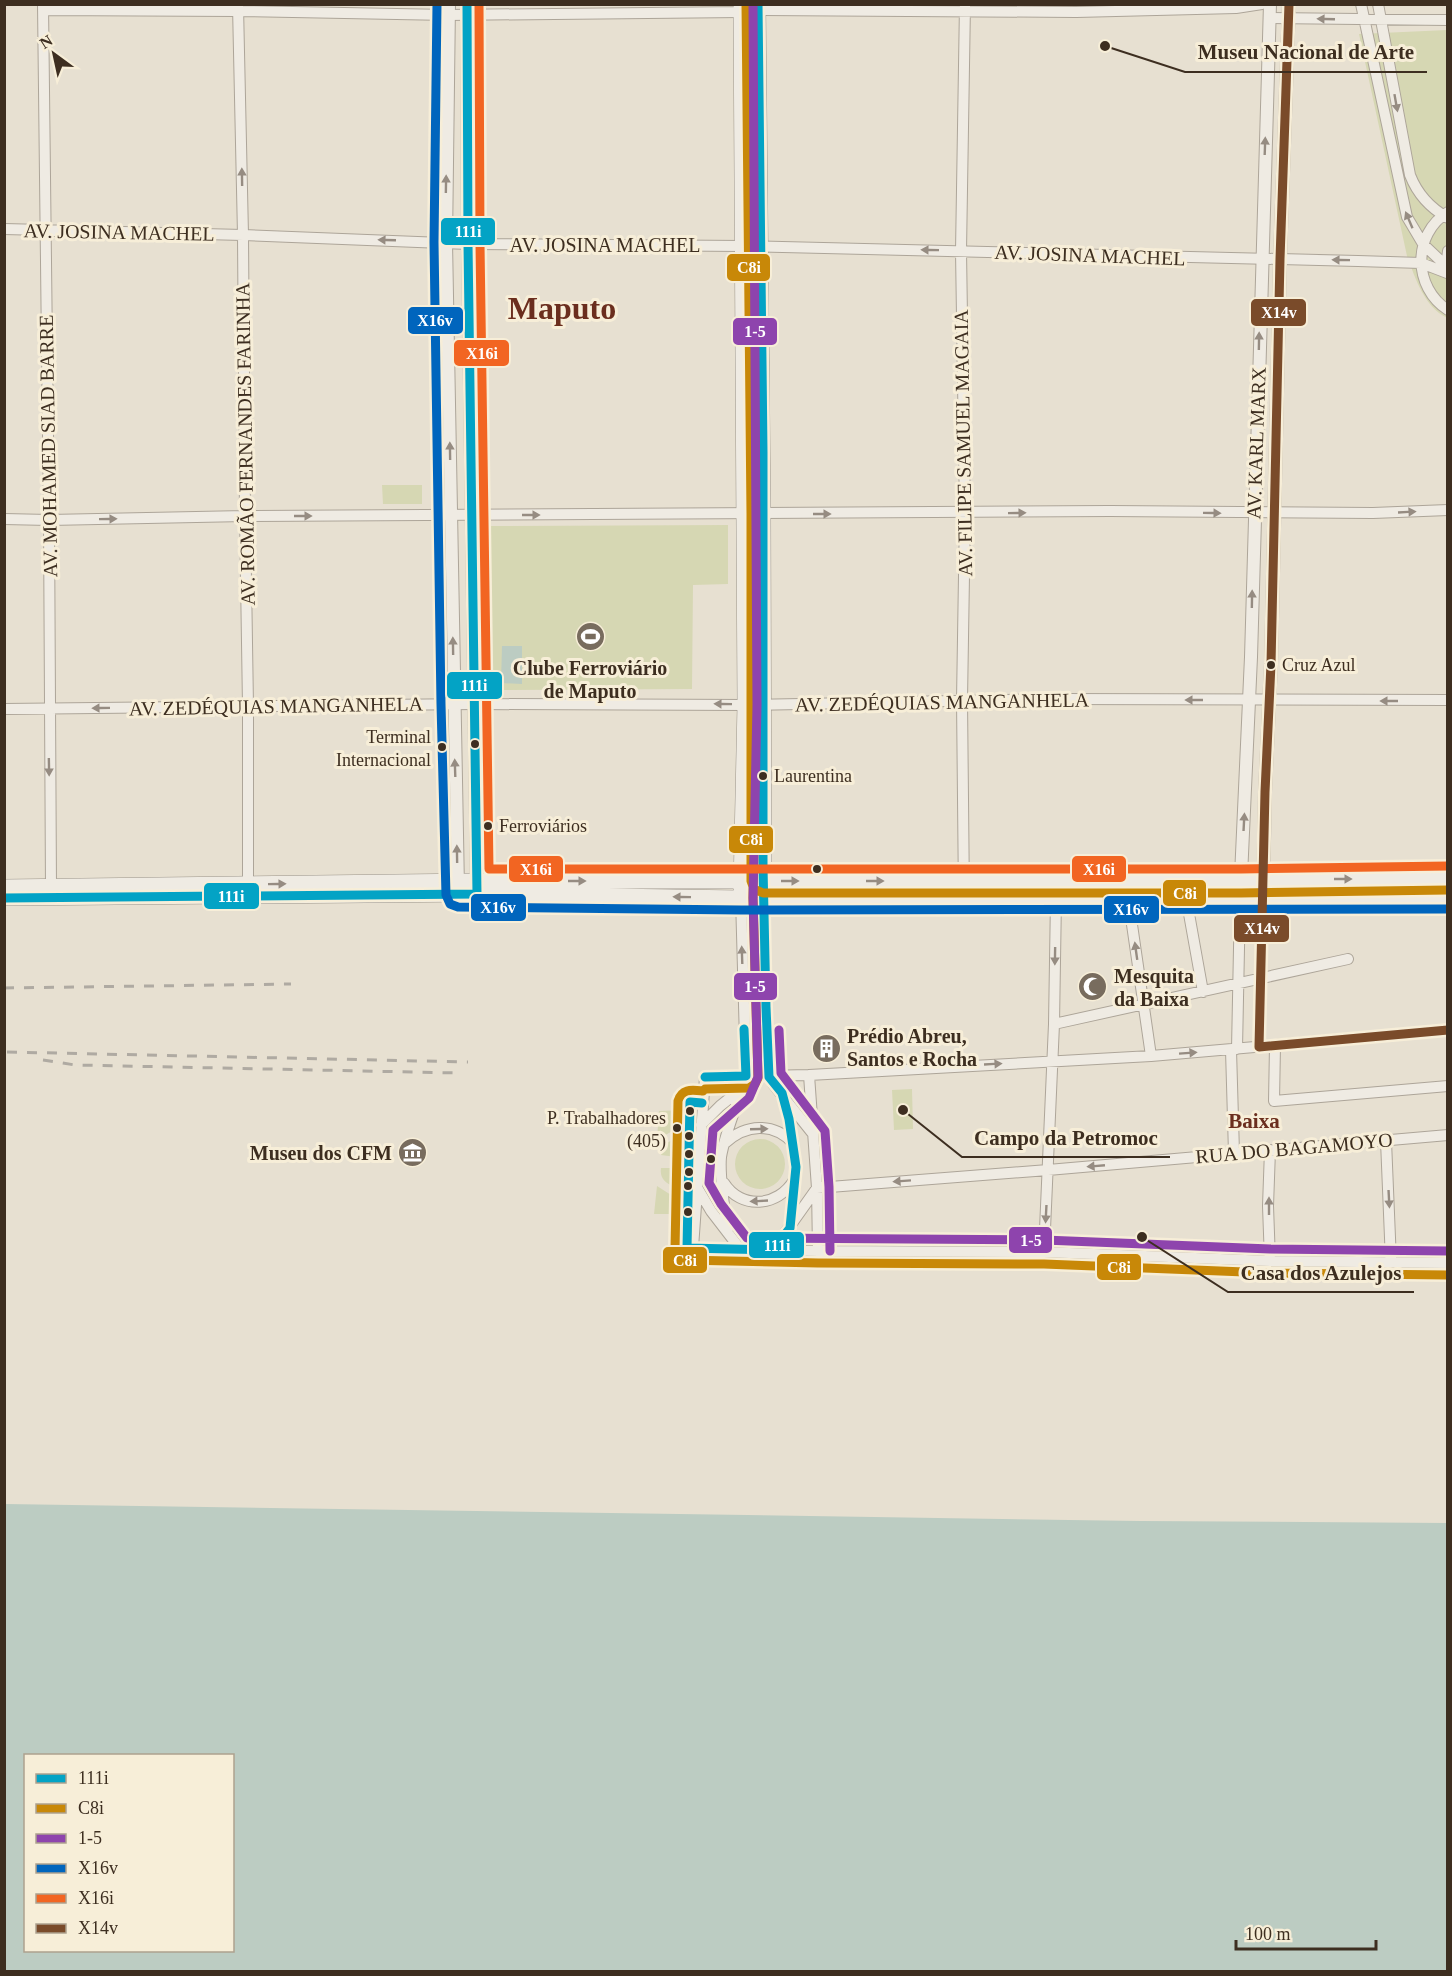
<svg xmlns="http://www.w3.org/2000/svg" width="1452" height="1976" viewBox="0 0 1452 1976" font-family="'Times New Roman',serif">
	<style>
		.green { fill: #d6d7b3 }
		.water { fill: #bcccc2; fill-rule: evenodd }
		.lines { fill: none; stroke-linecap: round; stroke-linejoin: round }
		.minor-casing { stroke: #ada599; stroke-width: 12 }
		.tertiary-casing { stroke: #ada599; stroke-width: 14 }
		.secondary-casing { stroke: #9c958a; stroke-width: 16 }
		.minor { stroke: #efebe3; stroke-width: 10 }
		.tertiary { stroke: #efebe3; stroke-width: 12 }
		.secondary { stroke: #efebe3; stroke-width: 15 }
		.rail { stroke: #afaaa2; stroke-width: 3; stroke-dasharray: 10 10; stroke-linecap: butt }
		.bus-1-casing { stroke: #f7eed8; stroke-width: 14 }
		.bus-2-casing { stroke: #f7eed8; stroke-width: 14 }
		.bus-3-casing { stroke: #f7eed8; stroke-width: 14 }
		.bus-4-casing { stroke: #f7eed8; stroke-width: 14 }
		.bus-5-casing { stroke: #f7eed8; stroke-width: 14 }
		.bus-6-casing { stroke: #f7eed8; stroke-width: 14 }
		.bus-1 { stroke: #03a3c5; stroke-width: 9 }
		.bus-2 { stroke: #c88808; stroke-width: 9 }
		.bus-3 { stroke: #8e44ad; stroke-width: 9 }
		.bus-4 { stroke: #0065bd; stroke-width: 9 }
		.bus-5 { stroke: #f26522; stroke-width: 9 }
		.bus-6 { stroke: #7a4b2a; stroke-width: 9 }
		.oneway { fill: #968c82 }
		.bus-dot { fill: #3d2e20; stroke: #f7eed8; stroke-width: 2 }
		.labels { text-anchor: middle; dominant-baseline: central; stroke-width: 6; stroke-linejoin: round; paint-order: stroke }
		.bus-label { font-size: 18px; fill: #3d2e20; stroke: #f7eed8; text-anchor: start }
		.street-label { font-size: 20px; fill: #3d2e20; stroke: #f7eed8 }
		.poi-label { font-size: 20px; font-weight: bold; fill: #3d2e20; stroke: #f7eed8; text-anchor: start }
		.neighbourhood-label { font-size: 21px; font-weight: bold; fill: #6b2e1e; stroke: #f7eed8 }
		.town-label { font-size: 32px; font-weight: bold; fill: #6b2e1e; stroke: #f7eed8 }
		.leader { fill: none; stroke: #3d2e20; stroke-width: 2 }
		.callout-dot { fill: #3d2e20; stroke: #f7eed8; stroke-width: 2 }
		.callout-label { font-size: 21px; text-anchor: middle; font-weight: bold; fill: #3d2e20; stroke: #f7eed8; stroke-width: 6; stroke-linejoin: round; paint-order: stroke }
		.line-badge { stroke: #f7eed8; stroke-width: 2 }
		.badge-label { font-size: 16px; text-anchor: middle; font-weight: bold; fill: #fff }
	</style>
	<rect width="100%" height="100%" fill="#e7e0d1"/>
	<path class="green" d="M1447,30V318C1424,306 1416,280 1407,256L1359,34Z
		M382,485H422V504H383Z
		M728,525V584L693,585L692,689L488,690V526Z
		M912,1089L913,1129L894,1130L892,1090Z
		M684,1110V1126L674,1130L657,1140L659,1111Z
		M684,1137V1158L661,1155L663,1145L676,1138Z
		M735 1164a25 25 0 1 1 50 0a25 25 0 1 1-50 0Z
		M661,1168H681L684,1170L682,1189C671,1186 659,1182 661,1168Z
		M657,1186L682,1202L681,1214H654Z"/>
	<path class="water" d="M502,646H522V684L501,683Z
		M5,1504L1140,1521L1447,1523V1971H5ZM26,1756H232V1950H26Z"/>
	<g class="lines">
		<defs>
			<path id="minor" d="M43,4L49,520L51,887
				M1361,4L1407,217L1423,244L1445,265
				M1378,4L1410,175C1417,193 1430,208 1448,218
				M238,6L243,235L245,516L248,706V884
				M43,10L237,11L448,15L741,12L758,10L1076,12L1236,8L1262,4
				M1270,18L1448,20
				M1448,212C1412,234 1413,288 1448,310
				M4,229L243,235L468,244L744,246L1358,261L1421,263L1447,273
				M1446,268L1448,251
				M4,519L49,520L245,516L1110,511L1373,513L1448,510
				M4,709L475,704L745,705L1059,699L1448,700
				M1128,897L1151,1056
				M1186,897L1203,992
				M764,898L765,993L769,1077L774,1085L813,1134
				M964,898L962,700L965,513L961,251L965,4
				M1054,1024L1348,959
				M1448,1030L1151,1056L809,1075L705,1077L693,1248L818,1251L1044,1252L1270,1261L1448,1263
				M1275,1046L1274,1101L1448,1086
				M1259,1047L1263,897
				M1237,1049L1240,898
				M1231,1050L1234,1153
				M809,1075L817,1188L818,1251
				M784,1101L789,1119L796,1167L791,1224
				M701,1125L720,1106L740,1090
				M1386,1141L1391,1262
				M725,1143C746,1124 773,1122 793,1143
				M1270,1150L1268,1206L1270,1261
				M724,1183C741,1210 778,1207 794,1180
				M698,1189L711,1211L741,1250
				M728,1233C725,1211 719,1178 721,1157C725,1132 739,1101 746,1076L741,898
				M773,1250L817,1188L1048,1170L1448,1135
				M1044,1252L1054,1024L1056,898"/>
			<path id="tertiary" d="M449,4L446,242L458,888
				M467,4L468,244L477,890
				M1263,890L1265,792L1271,664L1280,259L1289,4
				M1240,898L1251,657L1270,4"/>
			<path id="secondary" d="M741,4L745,705L741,889
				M758,4L763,514L764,889
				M4,887L477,881H1241L1448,878
				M4,898L477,894L741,898L1448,897"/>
		</defs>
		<use href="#minor" class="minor-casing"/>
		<use href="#tertiary" class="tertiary-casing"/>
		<use href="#secondary" class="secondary-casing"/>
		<use href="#minor" class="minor"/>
		<use href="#tertiary" class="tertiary"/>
		<use href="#secondary" class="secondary"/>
		<path class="rail" d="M4,988L291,984
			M7,1052L468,1062
			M43,1060L75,1065L460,1073"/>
		<defs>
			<path id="bus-1" d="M4,898L477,894L468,244L467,4
				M705,1077L746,1076L744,1029
				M702,1103L690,1102L687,1248L773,1250L790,1228L796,1167L789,1119L782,1093L769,1077L766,1007L763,867V452L758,4"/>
			<path id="bus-2" d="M746,4L751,514V881L754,889L763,893H1241L1448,890
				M705,1089L749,1088L755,1084L758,1078L753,898L754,843
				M703,1091C692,1090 682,1088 678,1101L675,1249L678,1256L684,1260L818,1263L1044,1264L1270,1273L1448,1275"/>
			<path id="bus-3" d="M753,4L757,705L753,898L758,1077L749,1098L713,1130L709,1183L721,1204L747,1238L1044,1240L1270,1249L1448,1251
				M779,1030L781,1073L825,1131L829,1187L830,1251"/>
			<path id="bus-4" d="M437,4L434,242L441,704L446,895L450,904L458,907L741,910L1448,909"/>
			<path id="bus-5" d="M479,4L480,244L489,869H1241L1448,866"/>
			<path id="bus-6" d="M1289,4L1280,259L1271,664L1265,792L1259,1047L1448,1030"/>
		</defs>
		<use href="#bus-1" class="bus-1-casing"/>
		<use href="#bus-2" class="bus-2-casing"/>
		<use href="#bus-3" class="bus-3-casing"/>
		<use href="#bus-4" class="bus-4-casing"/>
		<use href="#bus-5" class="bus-5-casing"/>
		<use href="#bus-6" class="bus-6-casing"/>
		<use href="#bus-1" class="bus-1"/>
		<use href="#bus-2" class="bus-2"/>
		<use href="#bus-3" class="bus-3"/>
		<use href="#bus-4" class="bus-4"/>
		<use href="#bus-5" class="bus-5"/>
		<use href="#bus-6" class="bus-6"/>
	</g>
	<defs><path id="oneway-solid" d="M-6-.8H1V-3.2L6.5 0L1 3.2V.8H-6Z" transform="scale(1.5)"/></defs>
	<g class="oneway">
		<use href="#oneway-solid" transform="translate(1326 19) rotate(-178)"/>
		<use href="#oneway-solid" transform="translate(1396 103) rotate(80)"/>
		<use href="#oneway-solid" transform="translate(1265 146) rotate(-88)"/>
		<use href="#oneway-solid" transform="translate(242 177) rotate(-91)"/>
		<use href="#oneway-solid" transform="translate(446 184) rotate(-89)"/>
		<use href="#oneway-solid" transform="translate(1409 220) rotate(-113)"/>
		<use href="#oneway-solid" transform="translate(387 240) rotate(-178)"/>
		<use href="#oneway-solid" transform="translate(930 250) rotate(-179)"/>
		<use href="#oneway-solid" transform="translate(1341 260) rotate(-179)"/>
		<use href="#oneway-solid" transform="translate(1259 341) rotate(-89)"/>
		<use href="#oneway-solid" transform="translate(450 451) rotate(-91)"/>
		<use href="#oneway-solid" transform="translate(1407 512) rotate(-3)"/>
		<use href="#oneway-solid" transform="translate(1017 513) rotate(-1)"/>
		<use href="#oneway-solid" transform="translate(1212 513) rotate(1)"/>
		<use href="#oneway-solid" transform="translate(822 514)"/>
		<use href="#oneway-solid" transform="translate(531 515)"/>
		<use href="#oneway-solid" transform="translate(303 516)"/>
		<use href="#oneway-solid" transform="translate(108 519) rotate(-1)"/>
		<use href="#oneway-solid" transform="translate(1252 599) rotate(-89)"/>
		<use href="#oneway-solid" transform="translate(453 646) rotate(-91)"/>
		<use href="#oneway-solid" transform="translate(1194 700) rotate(-180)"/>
		<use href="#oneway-solid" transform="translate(1389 701) rotate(180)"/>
		<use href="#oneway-solid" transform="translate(723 704) rotate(-179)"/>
		<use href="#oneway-solid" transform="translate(101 708) rotate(179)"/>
		<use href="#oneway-solid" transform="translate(49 767) rotate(89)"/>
		<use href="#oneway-solid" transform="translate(455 768) rotate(-92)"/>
		<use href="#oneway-solid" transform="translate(1244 822) rotate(-87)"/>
		<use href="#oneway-solid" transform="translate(457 854) rotate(-91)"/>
		<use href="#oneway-solid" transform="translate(1343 879)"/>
		<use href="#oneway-solid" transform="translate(577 881)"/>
		<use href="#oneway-solid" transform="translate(790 881)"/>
		<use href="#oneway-solid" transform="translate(875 881)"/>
		<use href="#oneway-solid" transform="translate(277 884) rotate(-1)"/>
		<use href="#oneway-solid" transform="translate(682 897) rotate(-179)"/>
		<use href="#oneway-solid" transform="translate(1136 951) rotate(-98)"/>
		<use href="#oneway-solid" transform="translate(742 955) rotate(-92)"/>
		<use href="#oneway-solid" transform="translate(1055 956) rotate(91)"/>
		<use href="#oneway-solid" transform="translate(1188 1053) rotate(-4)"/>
		<use href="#oneway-solid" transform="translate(993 1064) rotate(-3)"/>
		<use href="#oneway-solid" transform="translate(759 1129) rotate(-2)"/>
		<use href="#oneway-solid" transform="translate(1096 1166) rotate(175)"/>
		<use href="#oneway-solid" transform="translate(902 1181) rotate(176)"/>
		<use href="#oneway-solid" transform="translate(1389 1199) rotate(87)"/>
		<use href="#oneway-solid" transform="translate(759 1201) rotate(177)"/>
		<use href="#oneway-solid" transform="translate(1269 1206) rotate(-90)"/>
		<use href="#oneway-solid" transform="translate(1046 1214) rotate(93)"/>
	</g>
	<defs>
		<symbol id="stadium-disc" viewBox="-11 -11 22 22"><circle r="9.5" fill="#786c5e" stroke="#f7eed8"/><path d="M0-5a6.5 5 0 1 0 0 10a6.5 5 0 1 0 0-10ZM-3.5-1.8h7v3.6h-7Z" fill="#fff"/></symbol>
		<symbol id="mosque-disc" viewBox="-11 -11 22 22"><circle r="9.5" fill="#786c5e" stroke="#f7eed8"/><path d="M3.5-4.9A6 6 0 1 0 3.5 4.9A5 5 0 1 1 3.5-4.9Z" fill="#fff"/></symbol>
		<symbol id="building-disc" viewBox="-11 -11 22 22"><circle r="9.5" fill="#786c5e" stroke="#f7eed8"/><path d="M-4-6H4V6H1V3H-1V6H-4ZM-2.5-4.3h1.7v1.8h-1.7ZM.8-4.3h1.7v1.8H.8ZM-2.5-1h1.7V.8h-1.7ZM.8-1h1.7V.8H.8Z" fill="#fff"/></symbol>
		<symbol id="museum-disc" viewBox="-11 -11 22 22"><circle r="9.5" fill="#786c5e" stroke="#f7eed8"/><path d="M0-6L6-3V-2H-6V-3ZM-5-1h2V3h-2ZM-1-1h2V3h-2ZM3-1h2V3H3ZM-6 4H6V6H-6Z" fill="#fff"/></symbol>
	</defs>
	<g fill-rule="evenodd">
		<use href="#stadium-disc" x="574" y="620" width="33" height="33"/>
		<use href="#mosque-disc" x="1076" y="970" width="33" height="33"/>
		<use href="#building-disc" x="810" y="1032" width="33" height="33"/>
		<use href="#museum-disc" x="396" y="1136" width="33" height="33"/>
	</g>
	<g class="bus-dot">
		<circle cx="1271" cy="665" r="5"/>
		<circle cx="475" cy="744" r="5"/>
		<circle cx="442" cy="747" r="5"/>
		<circle cx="763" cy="776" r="5"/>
		<circle cx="488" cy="826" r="5"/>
		<circle cx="817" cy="869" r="5"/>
		<circle cx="690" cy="1111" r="5"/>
		<circle cx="677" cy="1128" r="5"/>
		<circle cx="689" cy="1136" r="5"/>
		<circle cx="689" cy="1154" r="5"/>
		<circle cx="711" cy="1159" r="5"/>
		<circle cx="689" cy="1172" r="5"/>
		<circle cx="688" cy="1186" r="5"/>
		<circle cx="688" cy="1212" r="5"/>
	</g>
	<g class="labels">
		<g class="bus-label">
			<text x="1282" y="665">Cruz Azul</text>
			<text x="431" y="737" text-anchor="end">Terminal<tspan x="431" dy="23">Internacional</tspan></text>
			<text x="774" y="776">Laurentina</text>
			<text x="499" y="826">Ferroviários</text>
			<text x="666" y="1118" text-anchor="end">P. Trabalhadores<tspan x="666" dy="23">(405)</tspan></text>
		</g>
		<g class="street-label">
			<text transform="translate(119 232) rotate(1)">AV. JOSINA MACHEL</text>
			<text x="605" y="245">AV. JOSINA MACHEL</text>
			<text transform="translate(1090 255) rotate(2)">AV. JOSINA MACHEL</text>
			<text transform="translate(963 443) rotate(-91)">AV. FILIPE SAMUEL MAGAIA</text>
			<text transform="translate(1256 443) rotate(-88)">AV. KARL MARX</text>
			<text transform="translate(245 444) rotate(-91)">AV. ROMÃO FERNANDES FARINHA</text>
			<text transform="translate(48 446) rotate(-91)">AV. MOHAMED SIAD BARRE</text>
			<text transform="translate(942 702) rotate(-1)">AV. ZEDÉQUIAS MANGANHELA</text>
			<text transform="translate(276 706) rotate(-1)">AV. ZEDÉQUIAS MANGANHELA</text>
			<text transform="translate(1294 1148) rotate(-5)">RUA DO BAGAMOYO</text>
		</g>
		<g class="poi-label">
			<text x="590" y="668" text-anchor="middle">Clube Ferroviário<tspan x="590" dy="23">de Maputo</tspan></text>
			<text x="1114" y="976">Mesquita<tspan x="1114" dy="23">da Baixa</tspan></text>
			<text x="847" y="1036">Prédio Abreu,<tspan x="847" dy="23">Santos e Rocha</tspan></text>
			<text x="392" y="1153" text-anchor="end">Museu dos CFM</text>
		</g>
		<g class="neighbourhood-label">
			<text x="1254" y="1121">Baixa</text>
		</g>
		<g class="town-label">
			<text x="562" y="308">Maputo</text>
		</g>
	</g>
	<path class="leader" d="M1105 46L1185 72H1427M903 1110L962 1157H1170M1142 1237L1228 1292H1414"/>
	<g class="callout-dot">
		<circle cx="1105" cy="46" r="6"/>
		<circle cx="903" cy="1110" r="6"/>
		<circle cx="1142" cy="1237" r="6"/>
	</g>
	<g class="callout-label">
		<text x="1306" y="59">Museu Nacional de Arte</text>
		<text x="1066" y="1145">Campo da Petromoc</text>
		<text x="1321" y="1280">Casa dos Azulejos</text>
	</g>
	<g class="line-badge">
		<rect x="440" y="217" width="56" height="29" rx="6" fill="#03a3c5"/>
		<rect x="726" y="253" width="45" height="29" rx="6" fill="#c88808"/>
		<rect x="1250" y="298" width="57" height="29" rx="6" fill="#7a4b2a"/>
		<rect x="407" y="306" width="57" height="29" rx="6" fill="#0065bd"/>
		<rect x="732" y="317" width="46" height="29" rx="6" fill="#8e44ad"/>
		<rect x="453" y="339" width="57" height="28" rx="6" fill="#f26522"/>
		<rect x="446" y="671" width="57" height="29" rx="6" fill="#03a3c5"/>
		<rect x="728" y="825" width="46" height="29" rx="6" fill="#c88808"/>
		<rect x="508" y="855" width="56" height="28" rx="6" fill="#f26522"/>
		<rect x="1071" y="855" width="56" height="28" rx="6" fill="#f26522"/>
		<rect x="1162" y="879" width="45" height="28" rx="6" fill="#c88808"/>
		<rect x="203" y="882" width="57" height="28" rx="6" fill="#03a3c5"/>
		<rect x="470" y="893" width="57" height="29" rx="6" fill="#0065bd"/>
		<rect x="1103" y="895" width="57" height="29" rx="6" fill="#0065bd"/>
		<rect x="1233" y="914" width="57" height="29" rx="6" fill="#7a4b2a"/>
		<rect x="733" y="972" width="45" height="29" rx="6" fill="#8e44ad"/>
		<rect x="1008" y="1226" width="45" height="28" rx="6" fill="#8e44ad"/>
		<rect x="748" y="1231" width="57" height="28" rx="6" fill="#03a3c5"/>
		<rect x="662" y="1246" width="46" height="28" rx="6" fill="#c88808"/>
		<rect x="1096" y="1253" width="46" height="28" rx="6" fill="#c88808"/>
	</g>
	<g class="badge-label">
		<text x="468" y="237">111i</text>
		<text x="749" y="273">C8i</text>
		<text x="1279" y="318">X14v</text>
		<text x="435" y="326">X16v</text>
		<text x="755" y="337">1-5</text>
		<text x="482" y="359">X16i</text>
		<text x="474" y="691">111i</text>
		<text x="751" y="845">C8i</text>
		<text x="536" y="875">X16i</text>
		<text x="1099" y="875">X16i</text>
		<text x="1185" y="899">C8i</text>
		<text x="231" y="902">111i</text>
		<text x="498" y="913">X16v</text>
		<text x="1131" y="915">X16v</text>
		<text x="1262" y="934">X14v</text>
		<text x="755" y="992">1-5</text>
		<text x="1031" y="1246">1-5</text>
		<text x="777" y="1251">111i</text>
		<text x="685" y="1266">C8i</text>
		<text x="1119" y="1273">C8i</text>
	</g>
	<rect width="1452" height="1976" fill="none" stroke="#3d2e20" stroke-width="12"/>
	<rect x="24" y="1754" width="210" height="198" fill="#f7eed8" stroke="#ada18e" stroke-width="1.5"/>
	<rect x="36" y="1774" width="30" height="9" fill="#03a3c5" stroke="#ada18e" stroke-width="1.5"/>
	<text x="78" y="1784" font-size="18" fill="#3d2e20">111i</text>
	<rect x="36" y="1804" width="30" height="9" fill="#c88808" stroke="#ada18e" stroke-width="1.5"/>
	<text x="78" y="1814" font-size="18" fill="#3d2e20">C8i</text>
	<rect x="36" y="1834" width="30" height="9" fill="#8e44ad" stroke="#ada18e" stroke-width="1.5"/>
	<text x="78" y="1844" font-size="18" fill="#3d2e20">1-5</text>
	<rect x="36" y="1864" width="30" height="9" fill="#0065bd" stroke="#ada18e" stroke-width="1.5"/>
	<text x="78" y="1874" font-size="18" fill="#3d2e20">X16v</text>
	<rect x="36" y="1894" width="30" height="9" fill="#f26522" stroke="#ada18e" stroke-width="1.5"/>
	<text x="78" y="1904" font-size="18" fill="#3d2e20">X16i</text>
	<rect x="36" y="1924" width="30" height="9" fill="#7a4b2a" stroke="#ada18e" stroke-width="1.5"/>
	<text x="78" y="1934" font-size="18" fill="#3d2e20">X14v</text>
	<g transform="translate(54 54) rotate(327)" stroke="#f7eed8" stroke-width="4.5" paint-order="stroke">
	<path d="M0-4.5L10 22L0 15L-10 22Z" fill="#3d2e20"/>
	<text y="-9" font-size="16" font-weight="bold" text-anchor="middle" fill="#3d2e20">N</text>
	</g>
	<path d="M1236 1940v9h140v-9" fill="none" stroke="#3d2e20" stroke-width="3"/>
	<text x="1245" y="1940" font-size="18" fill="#3d2e20" stroke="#f7eed8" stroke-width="4.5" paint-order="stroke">100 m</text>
</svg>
